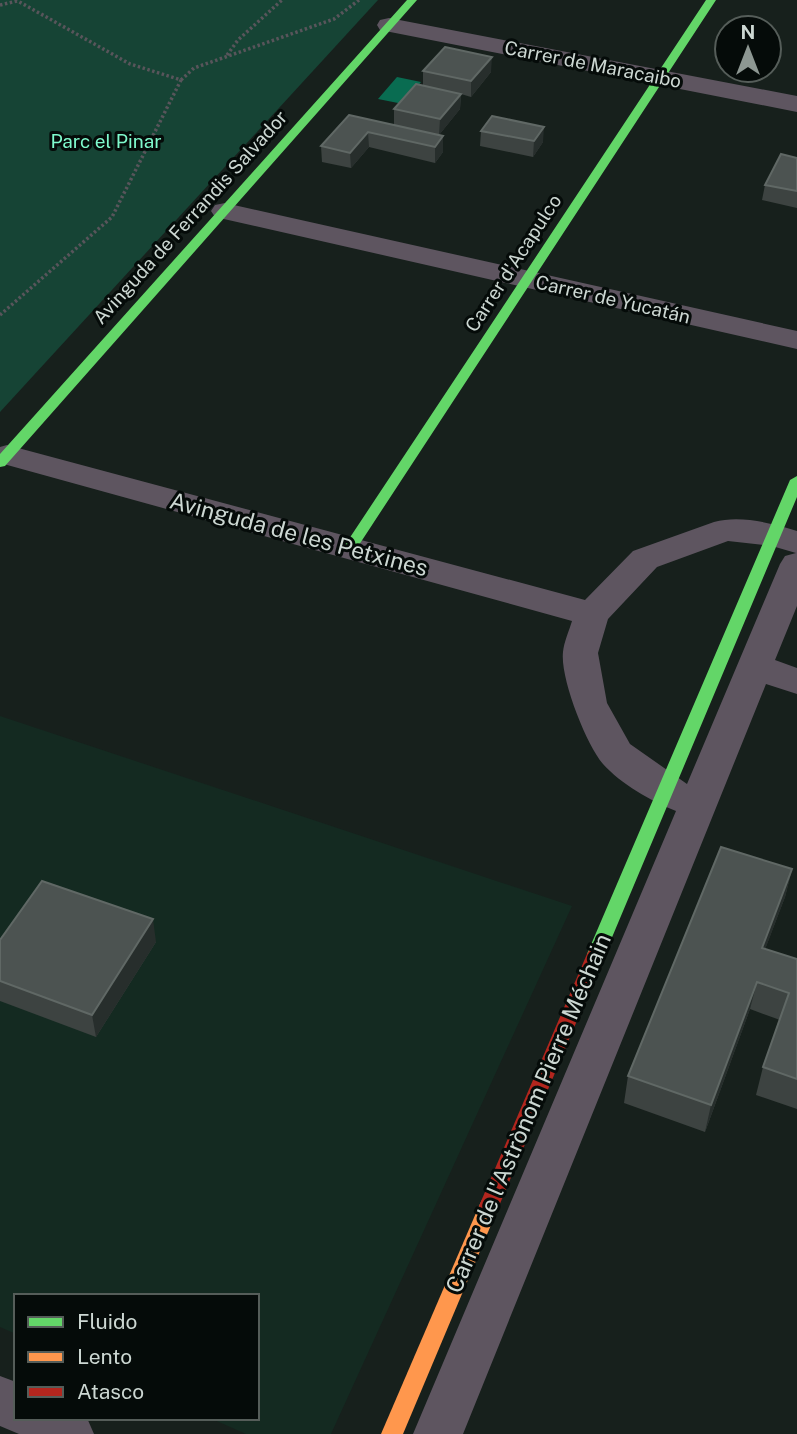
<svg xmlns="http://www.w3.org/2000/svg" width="797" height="1434" viewBox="0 0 797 1434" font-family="'Public Sans',sans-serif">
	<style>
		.built { fill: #142a21 }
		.green { fill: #164435 }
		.water { fill: #096c51 }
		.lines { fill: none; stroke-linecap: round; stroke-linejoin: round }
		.path { stroke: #58555b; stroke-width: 3.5; stroke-dasharray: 2.5 2.5; stroke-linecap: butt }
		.street { fill: #5e5560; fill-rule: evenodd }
		.fast { fill: #63d668; fill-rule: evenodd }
		.slow { fill: #ff974d; fill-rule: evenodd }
		.jam { fill: #b3261e; fill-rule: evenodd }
		.wall { fill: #3d4341 }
		.shaded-wall { fill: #272e2c }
		.building { fill: #4c5351; stroke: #606865; stroke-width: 2 }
		.labels { text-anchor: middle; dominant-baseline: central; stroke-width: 6; stroke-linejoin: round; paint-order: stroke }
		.far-street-label { font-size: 19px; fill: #ccd7d2; stroke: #050b09 }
		.far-park-label { font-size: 19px; fill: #7ffacd; stroke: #050b09 }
		.street-label { font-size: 23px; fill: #ccd7d2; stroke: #050b09 }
	</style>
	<rect width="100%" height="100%" fill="#17201c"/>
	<path class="built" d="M0,716L572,906L331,1434H246L210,1418H257V1296H16V1334L0,1327Z"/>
	<path class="green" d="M0,0H378L0,412Z"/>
	<path class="water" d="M397,77L421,82L403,104L378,99Z"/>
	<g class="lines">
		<path class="path" d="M0,5L17,1
			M227,55L238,40L282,0
			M181,80L194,68L334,19L359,0
			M0,315L112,217L181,80L130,64L16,0"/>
		<path class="street" d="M389,18L797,96V112L380,30L377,25L380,20Z
			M225,203L797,331V349L215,217L211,211L215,205Z
			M7,445L585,600L633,551L714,522C740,515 772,523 797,531V606L775,660L797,668V694L766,684L463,1434H413L676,811C651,801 621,784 603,764C586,744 560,678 563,652C564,642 569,631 572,621L0,463V447ZM728,541L772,546L796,553L785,556L780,564L687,784L630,744L607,703L598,653L608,619L657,567Z
			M0,1376L16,1382V1418H87L94,1434H19L0,1426Z"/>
		<path class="fast" d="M407,0H417L5,466L0,467V454Z
			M706,0H716L355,551H345L343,548L345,545Z
			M797,476V497L605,954L602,959L596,961L590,959L587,954L790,480Z"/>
		<path class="slow" d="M489,1197L496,1200L499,1206L403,1434H381L479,1206L482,1200Z"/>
		<path class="jam" d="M596,947L602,949L605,954L499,1206L496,1212L489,1215L482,1212L479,1206L587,954L590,949Z"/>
	</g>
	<path class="wall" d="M423,71L491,72L471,97L461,94L460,109L439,135L394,125V109L423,86Z
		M349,115L443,136V152L435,163L369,147L351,168L322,162L321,146Z
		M481,131L543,142L533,157L480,146Z
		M797,158V208L762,200L765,185Z
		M792,869L785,897L765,949L797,959V1109L756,1095L763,1067L780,1020L750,1009L705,1132L624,1103L628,1076Z
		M0,940L156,942L96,1037L0,1001Z"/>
	<path class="shaded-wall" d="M492,57L491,72L471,97V81Z
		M461,94L460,109L439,135L440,119Z
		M544,127L543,142L533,157L534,141Z
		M368,132L369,147L351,168L350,153Z
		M443,136V152L435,163V147Z
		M792,869L785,897L755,976L762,948Z
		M153,919L156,942L96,1037L92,1015Z
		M757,982L750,1009L705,1132L711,1105Z"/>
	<path class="building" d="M445,47L492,57L471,81L423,71Z
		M416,84L461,94L440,119L394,109Z
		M349,115L443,136L435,147L368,132L350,153L321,146Z
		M492,116L544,127L534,141L481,131Z
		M781,154L797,158V191L765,185Z
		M721,847L792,869L762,948L797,959V1079L763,1067L789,993L757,982L711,1105L628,1076Z
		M42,881L153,919L92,1015L0,981V940Z"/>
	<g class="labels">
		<g class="far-street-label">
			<text transform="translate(593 64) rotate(11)">Carrer de Maracaibo</text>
			<text transform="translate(190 217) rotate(-48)">Avinguda de Ferrandis Salvador</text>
			<text transform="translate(513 263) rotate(-57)">Carrer d'Acapulco</text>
			<text transform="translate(613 299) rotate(13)">Carrer de Yucatán</text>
		</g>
		<g class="far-park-label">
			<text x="106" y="141">Parc el Pinar</text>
		</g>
		<g class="street-label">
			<text transform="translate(299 534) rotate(15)">Avinguda de les Petxines</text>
			<text transform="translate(528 1113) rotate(-67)">Carrer de l'Astrònom Pierre Méchain</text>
		</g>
	</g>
	<rect x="14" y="1294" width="245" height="126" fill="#050b09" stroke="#555d59" stroke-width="2"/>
	<rect x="28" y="1317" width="35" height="10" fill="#63d668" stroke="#555d59" stroke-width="2"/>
	<text x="77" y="1329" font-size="21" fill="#ccd7d2">Fluido</text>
	<rect x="28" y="1352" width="35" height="10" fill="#ff974d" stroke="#555d59" stroke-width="2"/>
	<text x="77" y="1364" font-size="21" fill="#ccd7d2">Lento</text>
	<rect x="28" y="1387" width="35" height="10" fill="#b3261e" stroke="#555d59" stroke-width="2"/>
	<text x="77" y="1399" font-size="21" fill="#ccd7d2">Atasco</text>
	<g transform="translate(748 49)"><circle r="33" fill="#050b09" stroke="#555d59" stroke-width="2"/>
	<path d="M0-5L12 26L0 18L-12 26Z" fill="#8d9792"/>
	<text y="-10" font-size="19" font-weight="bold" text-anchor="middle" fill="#ccd7d2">N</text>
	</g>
</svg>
